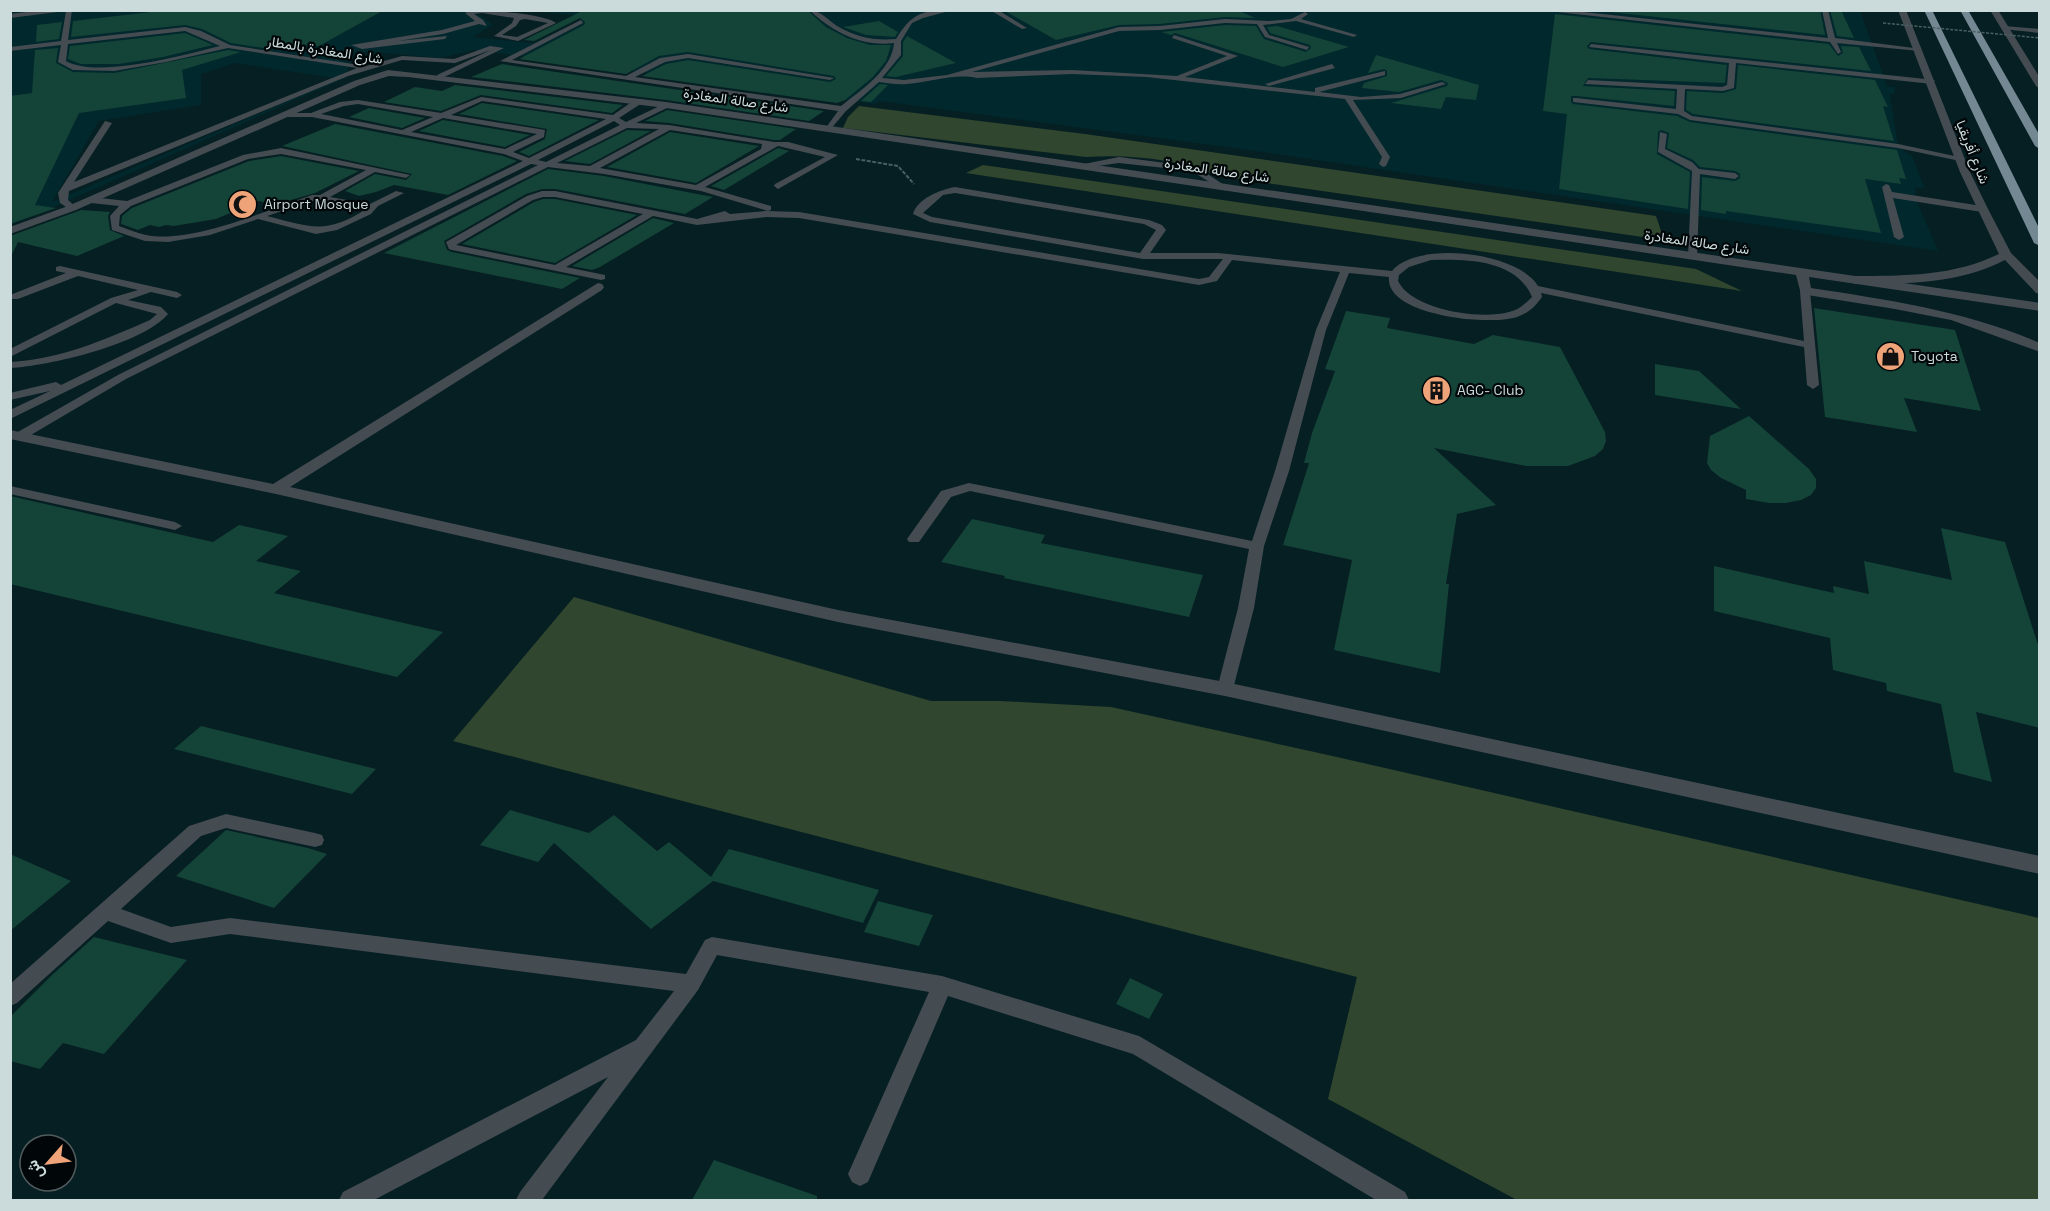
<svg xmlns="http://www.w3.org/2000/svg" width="2050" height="1211" viewBox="0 0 2050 1211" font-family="'Space Grotesk',Vazirmatn,sans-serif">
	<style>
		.built { fill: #01282c; fill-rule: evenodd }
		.green { fill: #30462f }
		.building { fill: #144338 }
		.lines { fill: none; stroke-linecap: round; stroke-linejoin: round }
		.path { stroke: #495f61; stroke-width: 2; stroke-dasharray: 4 1.5; stroke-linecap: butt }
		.service { fill: #444c52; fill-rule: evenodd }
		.minor { fill: #444c52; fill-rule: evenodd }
		.tertiary { fill: #444c52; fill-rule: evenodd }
		.trunk { fill: #748894; fill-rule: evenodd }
		.path-bridge { stroke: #495f61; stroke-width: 1.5; stroke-dasharray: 3 1.5; stroke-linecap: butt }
		.labels { text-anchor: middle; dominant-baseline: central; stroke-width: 4.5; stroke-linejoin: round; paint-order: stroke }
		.far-street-label { font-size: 14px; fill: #cbdadb; stroke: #010709 }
		.far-poi-label { font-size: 14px; fill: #cbdadb; stroke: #010709; text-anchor: start }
	</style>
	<rect width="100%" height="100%" fill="#061f22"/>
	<path class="built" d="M1860,10L1887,86L1895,87L1894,94H1890L1898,146L1912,156L1925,189L1915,187L1916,199L1938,251L1234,148L879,101L875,104L475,50L440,58L371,52L353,53L345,78L56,206L11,224V11H469L483,17L493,25L473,37L533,43L587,17L530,11ZM235,63L340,79L52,202L99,121L201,105V74Z"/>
	<path class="green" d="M859,106L1085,134L1656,216L1664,240L1218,176C1178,159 1130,154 1086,157L843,128L848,117Z
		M983,165L1696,269L1742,291L966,173Z
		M574,597L931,701H1001L1111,707L1337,757L2039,918V1200H1517L1328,1099L1357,977L453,741Z"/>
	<path class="building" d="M168,10H384L319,46L278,43L263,48L231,43L202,29L185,25L71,37L73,21Z
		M584,10H807L826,27L847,38L870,45H891L886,61L873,77L845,100L837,103L642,76L666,64L688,60L830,82L836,79L834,76L688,52L659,56L626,74L519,59L584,25L585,22L580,18L534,41L524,40Z
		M1003,10H1237L1255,18L1225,17L1160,24L1119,25L1056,40Z
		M1591,10H1820L1825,35Z
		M1830,10H1841L1854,38L1837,36Z
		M1555,14L1829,44L1838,56L1843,53L1841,46L1859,47L1871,71L1591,42L1587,46L1589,49L1727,65L1725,83L1588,78L1583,86L1675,91L1674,106L1576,96H1571V102L1573,104L1677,116L1690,122L1897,150L1906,179L1899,178L1901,184L1865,179L1881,233L1726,211V214L1701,210L1702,177L1735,181L1740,178V174L1735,171L1700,167L1693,160L1667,148L1669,133L1661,130L1658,132L1657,154L1690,172L1688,209L1559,189L1567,114L1543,111Z
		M879,21L898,32L895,37L866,35L843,27Z
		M62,22L59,39L36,42L37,25Z
		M1225,25L1256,26L1264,39L1306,52L1311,48L1310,45L1270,33L1267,27L1277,26L1349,47L1283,67L1175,33L1171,35L1161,32Z
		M185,33L213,45L163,57L119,64H81L68,59L70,46Z
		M907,36L956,63L896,77L886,76L903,56V42Z
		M58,48L56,63L73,72L114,73L228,50L241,52L182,70L186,98L79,113L35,205L56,208L10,224V96L32,93L35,50Z
		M1376,55L1479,85L1476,100L1446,97L1441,109L1391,103L1447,86L1448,83L1441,80L1399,92L1362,88L1364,83L1387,76V71L1384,69L1368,73Z
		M502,64L824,111L809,121L666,100L471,77Z
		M1738,65L1875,80L1888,107L1883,106L1894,141L1693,114L1686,110L1687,91L1723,93L1736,89Z
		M880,84L888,85L871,102L861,101Z
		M455,85L623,105L612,113L481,95L441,111L384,102L415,87L442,91Z
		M482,103L599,120L529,156L519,152L545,139L547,129L459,114Z
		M369,108L425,118L402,128L349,117Z
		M667,110L796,129L780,140H774L669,123L645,121Z
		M443,120L530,135L505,147L419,131Z
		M335,124L503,156L517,161L448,195L394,185L376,192L359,196L345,191L375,174L406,180L412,174L282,146Z
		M627,130L651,131L590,164L565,161Z
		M670,132L759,146L696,183L607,167Z
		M778,148L789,151L724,190L711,186Z
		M281,156L359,171L315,193L274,205L259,201L216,219L174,226L166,225L159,227L150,225L138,230L121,224L122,216L132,208L249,161Z
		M548,169L604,176L713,197L685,214L555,189H542L526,194L444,241L447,250L452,252L580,278L562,289L384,253Z
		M543,199H555L637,215L555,263L462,244L534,202Z
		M81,210L110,212L108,216L110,230L124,236L77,256L18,242L10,258V236Z
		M653,218L674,223L600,267L592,270L572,266Z
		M1814,308L1955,330L1981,411L1904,398L1917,432L1825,417Z
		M1346,311L1390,318L1387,328L1474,344L1493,335L1560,347L1605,432L1606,441L1603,449L1595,456L1568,466H1526L1434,448L1496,505L1457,514L1446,584H1449L1440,673L1334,650L1352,560L1283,545L1309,463H1304L1312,433L1335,371L1325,369Z
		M1655,364L1699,371L1741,409L1655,395Z
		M1749,416L1809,469L1816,479V488L1811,495L1801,500L1786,503H1769L1746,499V490L1721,478L1711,470L1707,463L1710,436Z
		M10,496L213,542L239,525L288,536L256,561L301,571L274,593L443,632L397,677L10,584Z
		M972,519L1045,535L1041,543L1203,575L1189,617L1004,578L1005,576L941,562Z
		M1941,528L2005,542L2040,651V728L1976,712L1992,782L1954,772L1941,704L1887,691L1886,683L1833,670L1830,638L1714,611V566L1834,593L1833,586L1869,594L1864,561L1952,580Z
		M201,726L376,769L352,794L174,749Z
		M510,810L589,833L614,815L657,851L669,842L711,877L729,849L879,890L863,923L713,881L651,929L554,843L538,862L480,845Z
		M226,830L308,848L327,854L274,908L176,876Z
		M10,854L71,881L10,931Z
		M878,901L933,915L919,946L864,932Z
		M94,937L187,960L104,1054L63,1043L40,1069L10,1061V1017L52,975Z
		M1130,978L1163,994L1149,1019L1116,1004Z
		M714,1160L817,1196V1200H692Z"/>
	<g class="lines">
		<path class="path" d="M856,159L898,166L914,184"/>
		<path class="service" d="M42,10H72L68,40L185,27L201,31L230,45L366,66L402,56L454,59L490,46L504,48L440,79L437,75L491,50L455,63L402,60L348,76L69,191L68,200L77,208L72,211L60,203L58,193L105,121L112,123L74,182L357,68L228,48L166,62L114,71L73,70L58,62L61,45L10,51V47L61,41L66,11L10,18V14ZM185,31L220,46C184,55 97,79 66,61L68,44Z
			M472,10C488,10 546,14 556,23L518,41L494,36L512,23L514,18L482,13L474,14L483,20L487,26L479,24L443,34L398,41L447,36L445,39L362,49L351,45L442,30L475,21L465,13ZM525,19L548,23L517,37L502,35L516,26L520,20Z
			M809,10C820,10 828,20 837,26C856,37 874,41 896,39C912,13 922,10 953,10L923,18L912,23L901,41V55L882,78L904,80L947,75L1119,27L1160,26L1225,19L1269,21L1291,19L1305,12L1308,14L1301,19L1357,35L1354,37L1296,21L1263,25L1269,35L1309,47L1307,50L1265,37L1257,24L1225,23L1160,30L1119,31L972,72L1072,70L1177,76L1227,56L1172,38L1174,35L1238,56L1185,77L1315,92V88L1385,71V75L1319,92L1361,97L1400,94L1442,82L1446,84L1401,98L1353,100L1390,157L1386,166L1383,167L1379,164L1382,157L1345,99L1147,77L1072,74L977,78C955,73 930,82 907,84C898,85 888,83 879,82L846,111L829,131L825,129L838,111L500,61L581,20L583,23L512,60L626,76L660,58L688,54L834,78L830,80L688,58L665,62L635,77L841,106C861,90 892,70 894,43C861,47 833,32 809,10Z
			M990,10H998L1027,28L1022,29Z
			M1539,10H1565L1828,38L1822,10H1828L1835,38L1922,49L1919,51L1837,43L1841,52L1838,54L1830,42Z
			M2004,26L2040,29V33L2002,29Z
			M1591,44L1935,80L1932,84L1736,63L1734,88L1723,91L1685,89L1684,111L1692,116L1898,144L1964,158L1960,161L1898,148L1690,120L1678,114L1573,102V98H1576L1676,109L1677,89L1585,84L1588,80L1722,87L1727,85L1729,63L1589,47Z
			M1332,64L1335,68L1269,86L1265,84Z
			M481,97L613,115L636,99H642V103L619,118L626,122L666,103H669V107L636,123L669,125L774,142H788L838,155L778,189L774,186L775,184L825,157L778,146L705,187L771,206V210L768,211L701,191L604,174L548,167L126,379L24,439H16L14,436L16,433L118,375L538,165L531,164L10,419V410L50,391L10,400V393L56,382L61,385L523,161L504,154L312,117H281V113H311L340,102L358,100L441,113ZM482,101L606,119L529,158L513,152L544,137L545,130L451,115ZM358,104L433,117L402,130L321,114L344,106ZM443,118L537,134L505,149L411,132ZM614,121L620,125L546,162L538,160ZM627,128L659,129L590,166L557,163ZM670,130L762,144L761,149L696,185L600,168Z
			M1660,132L1667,134L1665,149L1692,162L1699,169L1735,173L1739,176L1735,179L1700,174L1697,259L1688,257L1692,171L1658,152Z
			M281,148L410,175L406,178L375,172L330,197L370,204L396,191L404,193L378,206L371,214L337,230L316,234L258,219L210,235L168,242L145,241L112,230L110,216L119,206L91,203L86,200L91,197L127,201L243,155ZM281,154L366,170L320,195H312C267,210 192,244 146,235C137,233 128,229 119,226L120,215L131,206L248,159ZM316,200L366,209C326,235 310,227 267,216Z
			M1119,157L1197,167L1224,185L1217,187L1192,171L1119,163L1083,168L1079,165Z
			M1886,184L1889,185L1892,192L1982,206L1987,209L1982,212L1893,198L1904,237L1899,240L1894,237L1882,187Z
			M955,187L1149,220L1162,225L1166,230L1150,253H1218L1392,271C1417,240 1518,252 1538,286L1804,341L1800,291L1805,288L1810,291L1819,385L1813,389L1807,385L1804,347L1541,293L1542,297C1535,307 1528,313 1517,317C1491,326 1385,316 1389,277L1349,273L1326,330L1289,471L1264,546L1254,608L1233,689L1231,693H1219L1217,689L1238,608L1249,549L970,491L951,497L919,542H909L907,539L941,491L969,483L1252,541L1275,471L1316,330L1340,272L1232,260L1217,281L1199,285L799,218L766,217L697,225L653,216L566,267L605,275V279L601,280L452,250L449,249L446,242L527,196L542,191H555L697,219L725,211L730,214L766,211L799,212L1199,279L1209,277L1223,259H1143L930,222L913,214C918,198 940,190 955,187ZM955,193L1144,224L1156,230L1140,253L932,217L923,213L943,195ZM543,197H555L643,214L555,265L456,245L533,200ZM1431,260C1466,259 1516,259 1532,297C1525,304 1519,310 1509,312C1480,320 1412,310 1398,281L1399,275L1409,267Z
			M60,266L177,292L182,295L177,298L151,292L128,300L161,307L168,314C143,344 49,366 10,368V362C61,359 104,340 150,320L157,314L116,303L10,357V349L111,298L138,290L78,276L18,299H10V295L66,273L56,271V267Z
			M10,486L175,522L182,526L175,530L10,494Z
			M226,814L315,833L322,835L324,840L322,845L315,847L226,828L201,836L121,909L171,927L230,918L686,974L705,940L712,937L942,976L1139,1036L1405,1192L1409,1200H1376L1133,1054L948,996L868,1182L860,1186L852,1182L848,1174L929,992L717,955L698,990L542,1200H516L520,1192L608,1077L374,1200H339L343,1192L636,1040L674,991L230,934L171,943L108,921L17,1003L10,1006V984L189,826Z"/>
		<path class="minor" d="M388,70L666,102L2040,303V311L1809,277L1811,288C1889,300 1966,311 2040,343V352L1951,320L1895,309L1801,294L1796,275L666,108L408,77L389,76L360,85L76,210L10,234V227L68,206L354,81Z
			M598,283L602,284L604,287L602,290L290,487L838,610L1225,682L2040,856V874L1225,696L838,622L276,494L10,439V430L273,484Z"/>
		<path class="tertiary" d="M1898,10H1906L1970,172L1988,209L2011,253L2040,282V294L2036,293L2005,260C1958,284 1906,284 1855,284L1849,280L1855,276C1905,276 1954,276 1999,254L1960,172Z
			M1990,10H1998L2040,78V89L2036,86Z"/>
		<path class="trunk" d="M1924,10H1932L2040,230V246L2034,243Z
			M1960,10H1968L2040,136V149L2035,146Z"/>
		<path class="path-bridge" d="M1883,23L2040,38"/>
	</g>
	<defs>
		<symbol id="mosque-disc" viewBox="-11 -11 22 22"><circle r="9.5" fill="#efa378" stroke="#010709"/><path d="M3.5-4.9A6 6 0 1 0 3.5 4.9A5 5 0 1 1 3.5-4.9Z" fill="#111"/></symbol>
		<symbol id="shop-disc" viewBox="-11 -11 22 22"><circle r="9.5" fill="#efa378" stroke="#010709"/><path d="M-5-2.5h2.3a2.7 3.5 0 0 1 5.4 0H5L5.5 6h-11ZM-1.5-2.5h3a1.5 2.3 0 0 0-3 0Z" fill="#111"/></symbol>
		<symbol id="building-disc" viewBox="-11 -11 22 22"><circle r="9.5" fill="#efa378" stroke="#010709"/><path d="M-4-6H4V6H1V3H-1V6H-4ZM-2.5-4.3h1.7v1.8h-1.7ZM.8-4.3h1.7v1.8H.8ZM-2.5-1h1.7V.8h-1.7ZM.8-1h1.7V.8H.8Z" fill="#111"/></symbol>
	</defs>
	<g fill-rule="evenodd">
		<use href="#mosque-disc" x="226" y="188" width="33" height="33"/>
		<use href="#shop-disc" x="1874" y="340" width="33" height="33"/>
		<use href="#building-disc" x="1420" y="374" width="33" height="33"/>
	</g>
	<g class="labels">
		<g class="far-street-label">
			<text transform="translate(325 50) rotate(9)">شارع المغادرة بالمطار</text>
			<text transform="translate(736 100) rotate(8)">شارع صالة المغادرة</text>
			<text transform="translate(1973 152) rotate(68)">شارع أفريقيا</text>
			<text transform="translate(1217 170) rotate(8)">شارع صالة المغادرة</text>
			<text transform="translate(1697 242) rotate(8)">شارع صالة المغادرة</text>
		</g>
		<g class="far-poi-label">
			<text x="264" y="204">Airport Mosque</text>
			<text x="1911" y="356">Toyota</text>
			<text x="1457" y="390">AGC- Club</text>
		</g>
	</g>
	<rect width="2050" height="1211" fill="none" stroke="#cbdadb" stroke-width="24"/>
	<g transform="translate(48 1163) rotate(242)"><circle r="28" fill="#010709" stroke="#525b5d" stroke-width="1.5"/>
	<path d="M0-4.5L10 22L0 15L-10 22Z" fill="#efa378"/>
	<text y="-9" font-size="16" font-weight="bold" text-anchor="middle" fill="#cbdadb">ش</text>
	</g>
</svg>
